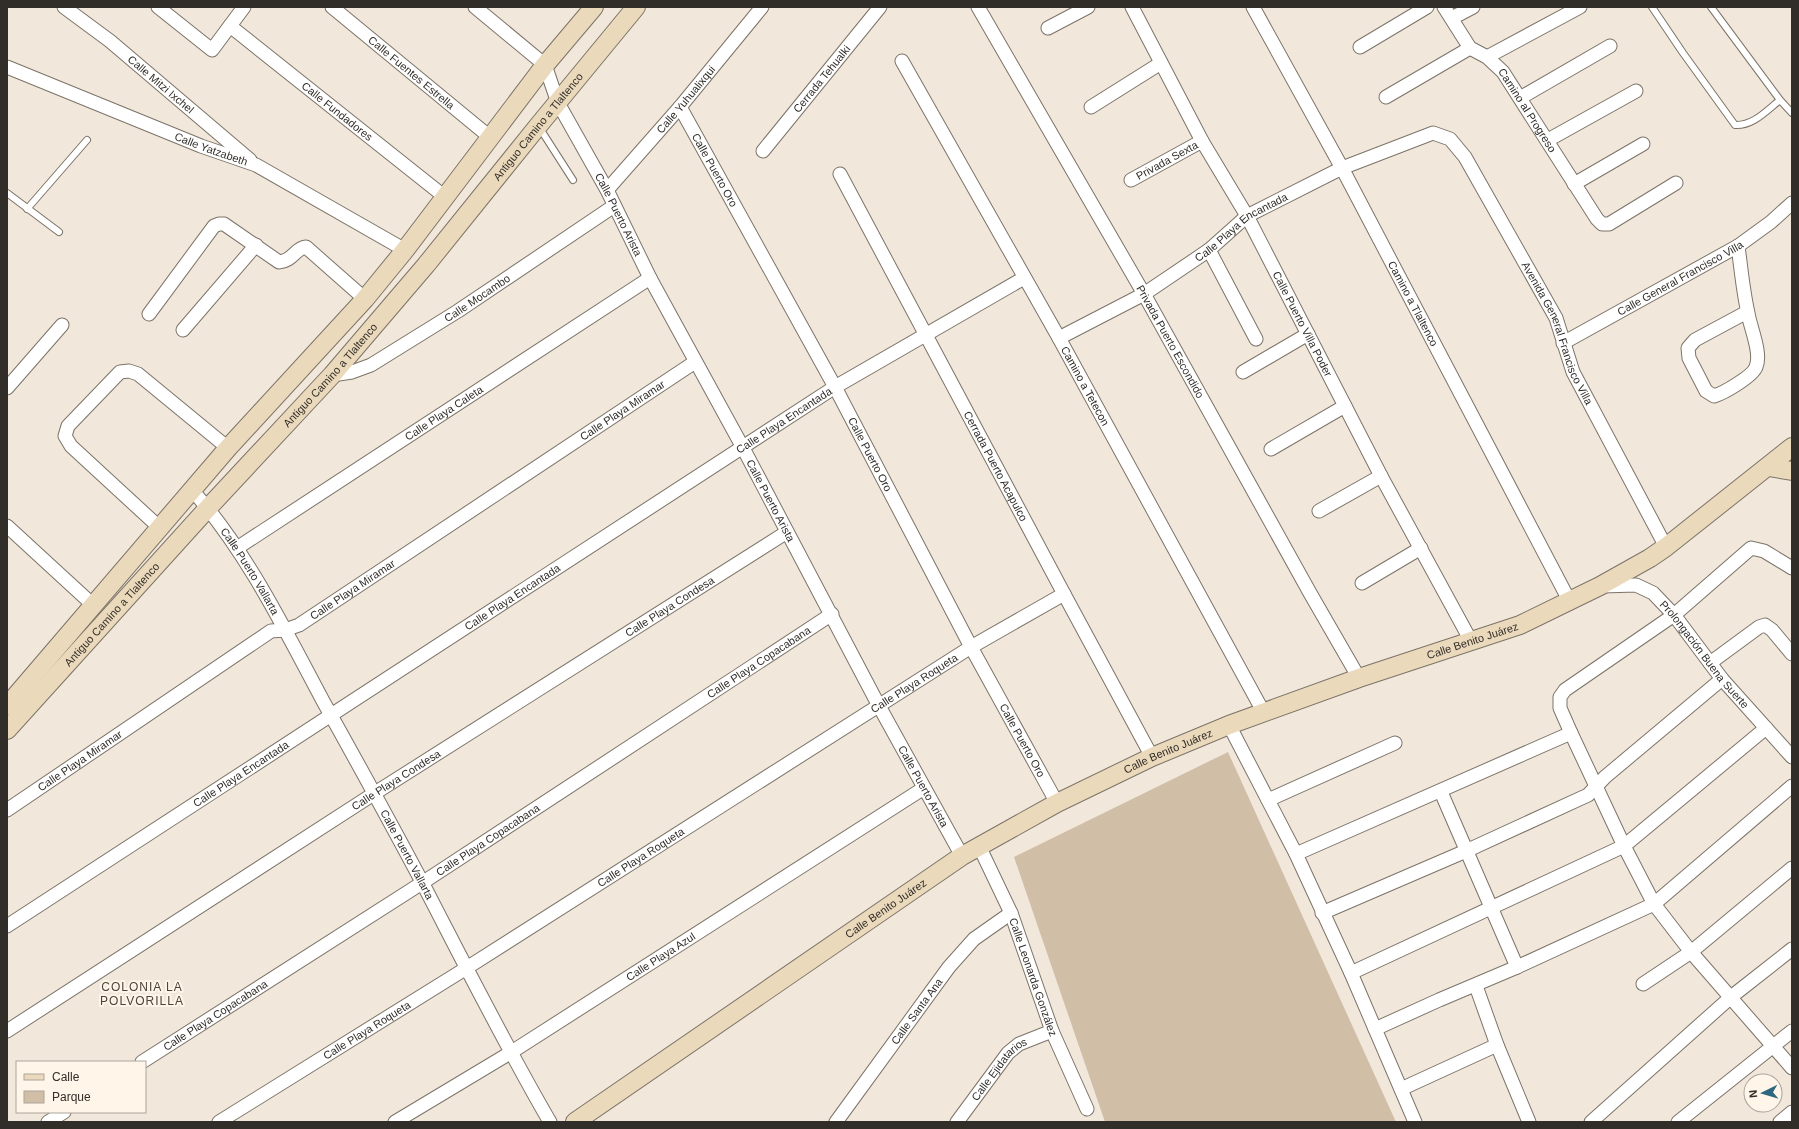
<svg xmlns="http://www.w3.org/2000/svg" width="1799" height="1129" viewBox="0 0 1799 1129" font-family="Helvetica,sans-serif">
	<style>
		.green { fill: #d1bea7 }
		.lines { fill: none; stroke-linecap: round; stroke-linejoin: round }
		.lane-casing { stroke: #7c7368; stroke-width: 8 }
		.street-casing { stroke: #7c7368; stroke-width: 15 }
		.secondary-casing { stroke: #7c7368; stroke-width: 20 }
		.lane { stroke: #fff; stroke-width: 6 }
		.street { stroke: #fff; stroke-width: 13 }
		.secondary { stroke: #ebd9bb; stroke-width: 18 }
		.labels { text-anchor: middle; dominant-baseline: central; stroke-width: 4; stroke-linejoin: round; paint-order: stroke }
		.street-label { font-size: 11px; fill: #312d29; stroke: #fff5e8 }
		.neighbourhood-label { font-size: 12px; letter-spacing: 1px; fill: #4c443a; stroke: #fff5e8 }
	</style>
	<rect width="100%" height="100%" fill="#f1e8db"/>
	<path class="green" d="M1228,752L1396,1122H1105L1014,857Z"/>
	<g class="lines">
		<defs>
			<path id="lane" d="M1652,7L1683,53L1735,125C1753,126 1766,111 1780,100L1792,113
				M1711,7L1780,100
				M539,127L573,180
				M7,193L59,232
				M27,209L87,140"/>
			<g id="street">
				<path id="s1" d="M64,7L110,41L250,160"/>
				<path d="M158,7L212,50L244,7"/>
				<path id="s2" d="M332,7L491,138"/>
				<path id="s3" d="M475,7L545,65L558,103L607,190L650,278L742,446L879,706L962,856"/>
				<path id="s4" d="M978,7L1144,294L1310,593L1359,678"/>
				<path id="s5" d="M1132,7L1202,141L1247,216L1381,476L1471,641"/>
				<path id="s6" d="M1253,7L1342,168L1570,602"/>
				<path id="s7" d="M1444,7L1470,48L1487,57L1503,72L1597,219L1602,224H1609L1676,183"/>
				<path d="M1452,18L1473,7"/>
				<path id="s8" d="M230,26L445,197"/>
				<path d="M1048,28L1088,7"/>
				<path d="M1360,47L1427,7"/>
				<path d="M1487,57L1580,7"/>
				<path id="s9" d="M902,61L1059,338L1264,713"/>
				<path id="s10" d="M7,67L201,146L256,165L405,250"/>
				<path d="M1386,97L1470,48"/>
				<path d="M1520,98L1610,46"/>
				<path id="s11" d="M680,107L835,387L971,647L1057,803"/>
				<path d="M1091,107L1161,63"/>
				<path d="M1548,140L1636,91"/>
				<path id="s12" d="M763,151L880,7"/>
				<path id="s13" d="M840,174L1064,594L1152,757"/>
				<path id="s14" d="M1131,180L1202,141"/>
				<path d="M1574,184L1643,144"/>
				<path id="s15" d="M607,190L680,107L762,7"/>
				<path d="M1738,246C1741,268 1743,291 1748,313C1750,327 1762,353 1756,367C1753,376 1724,393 1714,396L1706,391L1689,358L1688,348L1695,340L1747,312"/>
				<path d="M1209,250L1256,339"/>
				<path d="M149,314L214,226L219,224H224L279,262C293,261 295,248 306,247L365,299"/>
				<path d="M183,330L256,245"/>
				<path id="s16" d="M1059,338L1144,294L1209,250L1247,216L1342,168L1433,133L1450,139L1465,157L1556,318L1573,372L1666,547"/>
				<path id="s17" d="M1563,343L1738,246L1771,222L1792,203"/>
				<path d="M1243,372L1308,334"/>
				<path id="s18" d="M332,375L352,372L371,365L458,311L614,206"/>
				<path d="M7,388L62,325"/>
				<path d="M1271,449L1345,406"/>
				<path id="s19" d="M192,490C246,550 285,630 323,701C356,760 389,820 421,880C463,961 504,1043 550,1122"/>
				<path d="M1319,511L1381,476"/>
				<path d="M7,526L93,605"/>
				<path d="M160,528L71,446L65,436L68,426L120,372L129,371L138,374L228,448"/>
				<path id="s20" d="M237,548L650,278"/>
				<path d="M1792,568L1764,551L1751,548L1674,615L1565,690L1560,697V708L1571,733L1624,846L1654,904L1691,952L1792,1068"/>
				<path d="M1362,583L1421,548"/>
				<path id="s21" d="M1602,586L1636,585L1653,593L1674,615L1722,679L1792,757"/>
				<path d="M1710,663L1759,627L1765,625L1772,630L1792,654"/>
				<path d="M1229,725L1296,854L1351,973L1415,1122"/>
				<path d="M1441,792L1517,967"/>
				<path d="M1268,800L1395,743"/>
				<path id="s22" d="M7,810L271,631L285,630L299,625L695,362"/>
				<path id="s23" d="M979,846L1011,913L1052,1031L1087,1109"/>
				<path d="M1296,854L1571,733"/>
				<path d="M1322,913L1466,851L1588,795L1605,777L1722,679"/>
				<path id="s24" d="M7,926L835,387L1024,278"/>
				<path d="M1351,973L1624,846L1766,728"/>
				<path d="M1643,984L1691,952L1792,868"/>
				<path d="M1476,986L1497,1045L1529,1122"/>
				<path d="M1375,1029L1439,1000L1517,967L1654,904L1792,786"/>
				<path id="s25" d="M7,1031L375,793L787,532"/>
				<path id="s26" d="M142,1062L422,883L832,614"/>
				<path d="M1401,1089L1497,1045"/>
				<path d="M48,1122L64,1112"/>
				<path id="s27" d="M219,1122L465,969L971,647L1064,594"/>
				<path id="s28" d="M395,1122L510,1053L924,788"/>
				<path id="s29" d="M836,1122L949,967L974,939L1011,913"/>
				<path id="s30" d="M957,1122L1008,1053L1019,1044L1052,1031"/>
				<path d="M1591,1122L1731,997L1792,949"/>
				<path d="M1678,1122L1792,1031"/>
				<path d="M1780,1122L1792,1112"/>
			</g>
			<g id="secondary">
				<path d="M1769,467L1792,471"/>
				<path d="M7,706L228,448L365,299L405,250L545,65L594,7"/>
				<path id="s31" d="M7,730L208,508L332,375L426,265L538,126L636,7"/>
				<path id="s32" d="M575,1122L962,856L1057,803L1152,757L1229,725L1359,678L1520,625L1600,586L1650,558L1666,547L1792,447"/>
			</g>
		</defs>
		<use href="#lane" class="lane-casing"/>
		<use href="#street" class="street-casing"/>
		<use href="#secondary" class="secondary-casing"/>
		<use href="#lane" class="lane"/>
		<use href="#street" class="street"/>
		<use href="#secondary" class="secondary"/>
	</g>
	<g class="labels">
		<g class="street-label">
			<text stroke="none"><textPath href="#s2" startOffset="103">Calle Fuentes Estrella</textPath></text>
			<text stroke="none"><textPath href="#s12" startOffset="93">Cerrada Tehualki</textPath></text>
			<text stroke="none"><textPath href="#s1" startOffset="124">Calle Mitzi Ixchel</textPath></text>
			<text stroke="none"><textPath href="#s15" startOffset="120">Calle Yuhualixqui</textPath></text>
			<text stroke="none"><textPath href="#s8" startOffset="137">Calle Fundadores</textPath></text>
			<text stroke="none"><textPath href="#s7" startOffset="135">Camino al Progreso</textPath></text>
			<text stroke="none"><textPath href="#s31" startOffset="804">Antiguo Camino a Tlaltenco</textPath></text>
			<text stroke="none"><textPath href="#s10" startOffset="220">Calle Yatzabeth</textPath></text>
			<text stroke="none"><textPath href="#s14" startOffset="41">Privada Sexta</textPath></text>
			<text stroke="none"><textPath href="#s11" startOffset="72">Calle Puerto Oro</textPath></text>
			<text stroke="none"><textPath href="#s3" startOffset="258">Calle Puerto Arista</textPath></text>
			<text stroke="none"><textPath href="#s16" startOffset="214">Calle Playa Encantada</textPath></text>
			<text stroke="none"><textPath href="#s17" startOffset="134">Calle General Francisco Villa</textPath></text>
			<text stroke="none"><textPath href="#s18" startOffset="166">Calle Mocambo</textPath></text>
			<text stroke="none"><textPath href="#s6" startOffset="337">Camino a Tlaltenco</textPath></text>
			<text stroke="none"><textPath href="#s5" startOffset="360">Calle Puerto Villa Poder</textPath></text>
			<text stroke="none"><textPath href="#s16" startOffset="670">Avenida General Francisco Villa</textPath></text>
			<text stroke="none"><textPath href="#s4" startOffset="386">Privada Puerto Escondido</textPath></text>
			<text stroke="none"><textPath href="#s31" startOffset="480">Antiguo Camino a Tlaltenco</textPath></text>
			<text stroke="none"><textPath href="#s9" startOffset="373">Camino a Tetecon</textPath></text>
			<text stroke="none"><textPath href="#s22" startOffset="736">Calle Playa Miramar</textPath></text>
			<text stroke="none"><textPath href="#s20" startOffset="247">Calle Playa Caleta</textPath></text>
			<text stroke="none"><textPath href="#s24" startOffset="927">Calle Playa Encantada</textPath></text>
			<text stroke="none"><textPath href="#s11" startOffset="396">Calle Puerto Oro</textPath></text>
			<text stroke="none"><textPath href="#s13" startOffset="331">Cerrada Puerto Acapulco</textPath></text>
			<text stroke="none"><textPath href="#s3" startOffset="582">Calle Puerto Arista</textPath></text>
			<text stroke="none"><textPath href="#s19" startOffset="100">Calle Puerto Vallarta</textPath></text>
			<text stroke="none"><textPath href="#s22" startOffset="412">Calle Playa Miramar</textPath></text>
			<text stroke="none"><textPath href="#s24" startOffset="603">Calle Playa Encantada</textPath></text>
			<text stroke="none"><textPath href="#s25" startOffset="787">Calle Playa Condesa</textPath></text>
			<text stroke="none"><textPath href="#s31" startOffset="156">Antiguo Camino a Tlaltenco</textPath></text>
			<text stroke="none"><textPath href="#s32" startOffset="1025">Calle Benito Juárez</textPath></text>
			<text stroke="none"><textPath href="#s21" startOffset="133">Prolongación Buena Suerte</textPath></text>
			<text stroke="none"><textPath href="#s26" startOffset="735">Calle Playa Copacabana</textPath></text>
			<text stroke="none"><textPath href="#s27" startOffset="822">Calle Playa Roqueta</textPath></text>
			<text stroke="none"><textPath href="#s11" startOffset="720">Calle Puerto Oro</textPath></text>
			<text stroke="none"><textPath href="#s32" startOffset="701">Calle Benito Juárez</textPath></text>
			<text stroke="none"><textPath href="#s22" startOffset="88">Calle Playa Miramar</textPath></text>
			<text stroke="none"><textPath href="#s24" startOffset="279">Calle Playa Encantada</textPath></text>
			<text stroke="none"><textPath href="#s25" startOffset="463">Calle Playa Condesa</textPath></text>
			<text stroke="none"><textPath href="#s3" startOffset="906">Calle Puerto Arista</textPath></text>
			<text stroke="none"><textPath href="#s26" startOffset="411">Calle Playa Copacabana</textPath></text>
			<text stroke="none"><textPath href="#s19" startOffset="424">Calle Puerto Vallarta</textPath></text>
			<text stroke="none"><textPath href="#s27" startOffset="498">Calle Playa Roqueta</textPath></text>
			<text stroke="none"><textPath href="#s32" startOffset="377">Calle Benito Juárez</textPath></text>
			<text stroke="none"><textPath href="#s28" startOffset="313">Calle Playa Azul</textPath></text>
			<text stroke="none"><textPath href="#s23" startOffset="142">Calle Leonarda González</textPath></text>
			<text stroke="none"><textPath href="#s29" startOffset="137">Calle Santa Ana</textPath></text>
			<text stroke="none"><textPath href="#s26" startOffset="87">Calle Playa Copacabana</textPath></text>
			<text stroke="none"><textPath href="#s27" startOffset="174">Calle Playa Roqueta</textPath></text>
			<text stroke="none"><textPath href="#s30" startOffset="68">Calle Ejidatarios</textPath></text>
		</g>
		<g class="neighbourhood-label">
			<text x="142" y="987">COLONIA LA<tspan x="142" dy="14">POLVORILLA</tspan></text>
		</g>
	</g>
	<rect width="1799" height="1129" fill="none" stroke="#312d29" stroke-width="16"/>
	<rect x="16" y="1061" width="130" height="52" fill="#fff5e8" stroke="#ada59c"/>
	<rect x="24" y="1074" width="20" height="6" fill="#ebd9bb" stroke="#ada59c"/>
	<text x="52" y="1081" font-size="12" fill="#312d29">Calle</text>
	<rect x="24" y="1091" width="20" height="12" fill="#d1bea7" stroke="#ada59c"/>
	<text x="52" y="1101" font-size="12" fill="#312d29">Parque</text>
	<g transform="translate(1763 1093) rotate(265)"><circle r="19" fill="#fff5e8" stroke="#ada59c"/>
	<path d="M0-3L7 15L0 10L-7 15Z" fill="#2c687f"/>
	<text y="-6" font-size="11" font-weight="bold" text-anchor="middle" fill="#312d29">N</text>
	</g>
</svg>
